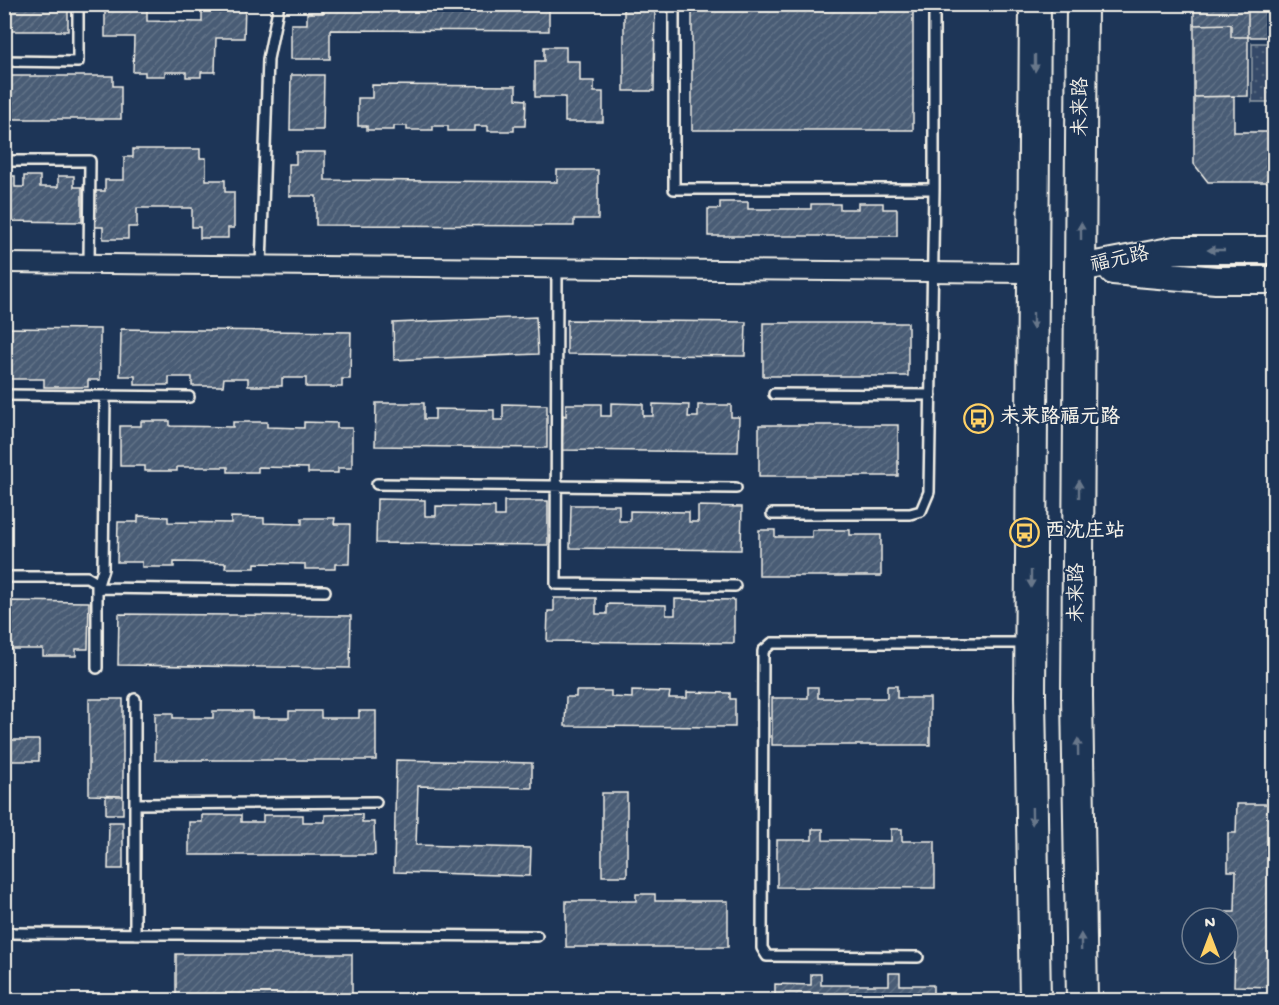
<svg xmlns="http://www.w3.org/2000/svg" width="1279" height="1005" viewBox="0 0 1279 1005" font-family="'Gochi Hand','LXGW WenKai TC',sans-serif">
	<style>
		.grass { fill: url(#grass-dots); stroke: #949ea8; stroke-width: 1.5 }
		.building { fill: url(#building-hatch); stroke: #f4f1e8; stroke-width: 1.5 }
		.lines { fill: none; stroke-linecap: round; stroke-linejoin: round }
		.service-casing { stroke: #f4f1e8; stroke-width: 14 }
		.minor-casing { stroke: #f4f1e8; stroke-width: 22 }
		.secondary-casing { stroke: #f4f1e8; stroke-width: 30 }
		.primary-casing { stroke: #f4f1e8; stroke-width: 34 }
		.service { stroke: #1d3557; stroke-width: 9 }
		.minor { stroke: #1d3557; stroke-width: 18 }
		.secondary { stroke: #1d3557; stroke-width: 26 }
		.primary { stroke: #1d3557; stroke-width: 30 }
		.oneway { fill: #68778a }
		.labels { text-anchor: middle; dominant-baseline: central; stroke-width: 4.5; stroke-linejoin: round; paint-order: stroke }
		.street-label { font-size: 20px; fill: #f4f1e8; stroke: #1d3557 }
		.poi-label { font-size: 20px; font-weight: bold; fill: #f4f1e8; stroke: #1d3557; text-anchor: start }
	</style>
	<defs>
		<pattern id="grass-dots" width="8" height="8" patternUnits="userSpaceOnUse" patternTransform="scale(1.5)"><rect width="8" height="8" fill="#354a67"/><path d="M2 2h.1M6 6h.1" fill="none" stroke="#53657d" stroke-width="1.8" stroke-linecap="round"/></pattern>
		<pattern id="building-hatch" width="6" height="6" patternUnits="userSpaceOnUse" patternTransform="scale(1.5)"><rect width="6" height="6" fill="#485b74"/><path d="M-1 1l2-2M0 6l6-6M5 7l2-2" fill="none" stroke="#637388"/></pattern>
	</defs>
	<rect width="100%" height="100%" fill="#1d3557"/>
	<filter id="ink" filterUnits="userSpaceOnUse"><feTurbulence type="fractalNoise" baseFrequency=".0167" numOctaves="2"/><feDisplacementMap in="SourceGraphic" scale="12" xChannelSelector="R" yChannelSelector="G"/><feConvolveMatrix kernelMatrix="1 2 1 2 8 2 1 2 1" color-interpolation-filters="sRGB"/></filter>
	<g filter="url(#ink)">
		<path class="grass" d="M1252,43H1274V102H1252Z"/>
		<path class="building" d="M4,4H68V31H4Z
			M105,4H147V21L202,22V4H245L244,38H216L215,72H201V77H186V72H165V76H145V72H133L134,37H105Z
			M323,4H549V31L330,30V59H291V24H307V13H323Z
			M624,4H655L654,91H624Z
			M1194,4H1274V37H1231V24L1194,25Z
			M1194,4H1248V96L1194,97Z
			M692,8H913V130H692Z
			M544,47H566V61H580V81H594V92H603V122H565V97H535V61H544Z
			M291,75H324L323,130H290Z
			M4,76H113V86H121V119H4Z
			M372,85L516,86V99L526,100L525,126H514V131H488V126H475V131H448V126H433V130H407V126H394V130H367V126H358V98H372Z
			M1234,96V132H1274V182H1208L1194,164V97Z
			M133,149H200V158H206V180H225V192H234V228H228V238H200V227H192V208H137V227H128V239H103V227H95V191H105V180H124V157H133Z
			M296,152H325V180L557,182V170H598V219H574V226L316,225V196H289V164H296Z
			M4,176H15V187H24V176H40V187H58V176H74V187H82V222L4,221Z
			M720,202H748V209H811V204H840V209H858V203H883V209H897V236H708V209H720Z
			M536,317L538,354L394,360L393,323Z
			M567,320L746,322L745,356L567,354Z
			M763,323H908V376H763Z
			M4,328L100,329V380H88V387H44V379H8V388L4,387Z
			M121,329L351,332L350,379H342V387H306V378H282V386H248V378H224L223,386H192V377H169V385H135V376H120Z
			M376,403H424V419H435V409L494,410V420H503V404L547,405V448L375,446Z
			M611,403L643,404V416H653V404L689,405L688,417H698V405H731V417H739L738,452L562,450L563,415L566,416V404H601V416H611Z
			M141,421H170V426L233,427V422H267V427L304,428V422L337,423V428H352V468H338V473H308V468L258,467V472H228V467H177V471H145V466H120V426H141Z
			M759,425H898V476H759Z
			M377,499L425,500V516H436V506L495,507V516H504V501H548V545L376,543Z
			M571,505H619V521H630V511L689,512V522H698V506L742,507L741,550L570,548Z
			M138,516L168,517V522L231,523V517L264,518V523L302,524V518H335L334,524H350L349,564H335V569H305V564L255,563V568H225L226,563L174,562V567H142V562H117L118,522H138Z
			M759,530H775V537H812V530H850V535H881V576H759Z
			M554,598H596V614H607V604L666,605V615H675V599L734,600V643L547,641L548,611H554Z
			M4,601L89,602L88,649H76V656H43V649H4Z
			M119,614L351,616L350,668L118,665Z
			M887,686H897V698H930V745H772V698H808V687H818V698H887Z
			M576,691H611V697L632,698V691L670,692L669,698H687V692L730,693V699H735V727L565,726L566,697H576Z
			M89,699H123V796L89,795Z
			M213,711H252V718H289V711H321V718H359V711H376V760H155V713H173V718H213Z
			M4,740H39V761H4Z
			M396,760L532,763V788L418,786L416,845L531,848L530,876L394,872Z
			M602,793H627V876H602Z
			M106,796H123V814H106Z
			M1237,804H1274V987L1234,986L1235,950H1228L1226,918V912H1235L1236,871H1228V833H1236Z
			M362,814V822H374L375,855H189V822H202V815H241V822H263V815H303V822H325V815Z
			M109,822H123V869H108Z
			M812,829H823V840L891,841V829H902V841H935V888L777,887V840H812Z
			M636,894H655V901H728V947H566V901H636Z
			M176,954H352V1000H176Z
			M889,973H900V985H933V1000H775V984L811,985V974H821V985H889Z"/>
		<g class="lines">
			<defs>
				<path id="service" d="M674,4V189H934V4
					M4,61L78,62V4
					M4,161H90L89,264
					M261,266L268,59L279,4
					M557,268L556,584L735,586
					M774,394L931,395
					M4,395L189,397
					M377,484L736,488
					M772,514H910L921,511L929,492L934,189
					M4,577H87L97,583V668
					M98,585L103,569L105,396
					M98,588L325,591
					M135,699V934
					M135,804L376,802
					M4,933L537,936
					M918,957L767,956L762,948L763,651L772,643H1026"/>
				<path id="minor" d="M4,263L1034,273"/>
				<path id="secondary" d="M1080,268L1175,250H1274
					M1113,271L1216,280H1274"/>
				<path id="primary" d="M1035,1000L1030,696L1035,4
					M1082,1000L1077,696L1082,4"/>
			</defs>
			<use href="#service" class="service-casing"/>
			<use href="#minor" class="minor-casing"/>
			<use href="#secondary" class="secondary-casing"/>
			<use href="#primary" class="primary-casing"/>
			<use href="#service" class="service"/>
			<use href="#minor" class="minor"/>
			<use href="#secondary" class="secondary"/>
			<use href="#primary" class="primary"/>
		</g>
		<defs><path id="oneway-solid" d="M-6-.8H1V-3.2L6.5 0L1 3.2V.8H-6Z" transform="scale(1.5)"/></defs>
		<g class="oneway">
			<use href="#oneway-solid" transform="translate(1035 63) rotate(90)"/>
			<use href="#oneway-solid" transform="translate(1081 231) rotate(-90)"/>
			<use href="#oneway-solid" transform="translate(1216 250) rotate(180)"/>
			<use href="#oneway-solid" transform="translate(1033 321) rotate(90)"/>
			<use href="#oneway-solid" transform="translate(1079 489) rotate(-90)"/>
			<use href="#oneway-solid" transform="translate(1031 579) rotate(90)"/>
			<use href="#oneway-solid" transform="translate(1078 747) rotate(-91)"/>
			<use href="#oneway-solid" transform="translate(1032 816) rotate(89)"/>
			<use href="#oneway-solid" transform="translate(1081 942) rotate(-91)"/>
		</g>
	</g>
	<defs>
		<symbol id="bus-ring" viewBox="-11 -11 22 22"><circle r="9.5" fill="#1d3557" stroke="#ffd166" stroke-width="1.5"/><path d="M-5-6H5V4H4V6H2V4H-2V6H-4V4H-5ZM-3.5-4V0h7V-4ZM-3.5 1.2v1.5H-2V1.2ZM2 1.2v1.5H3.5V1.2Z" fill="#ffd166"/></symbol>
	</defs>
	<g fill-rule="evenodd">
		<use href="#bus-ring" x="962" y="402" width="33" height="33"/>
		<use href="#bus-ring" x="1008" y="516" width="33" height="33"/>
	</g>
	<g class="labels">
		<g class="street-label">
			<text transform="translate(1082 107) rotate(-90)">未来路</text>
			<text transform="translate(1120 261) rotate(-12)">福元路</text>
			<text transform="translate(1078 593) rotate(-90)">未来路</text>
		</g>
		<g class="poi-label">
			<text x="1000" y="418">未来路福元路</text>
			<text x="1045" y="532">西沈庄站</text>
		</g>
	</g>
	<rect width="1279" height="1005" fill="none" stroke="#1d3557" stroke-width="24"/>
	<rect x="12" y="12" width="1255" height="981" fill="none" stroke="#f4f1e8" stroke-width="2" filter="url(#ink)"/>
	<g transform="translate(1210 936)"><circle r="28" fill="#1d3557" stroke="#738091" stroke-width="1.5"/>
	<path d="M0-4.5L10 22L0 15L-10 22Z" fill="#ffd166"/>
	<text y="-9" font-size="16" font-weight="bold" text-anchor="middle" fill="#f4f1e8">N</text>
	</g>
</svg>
